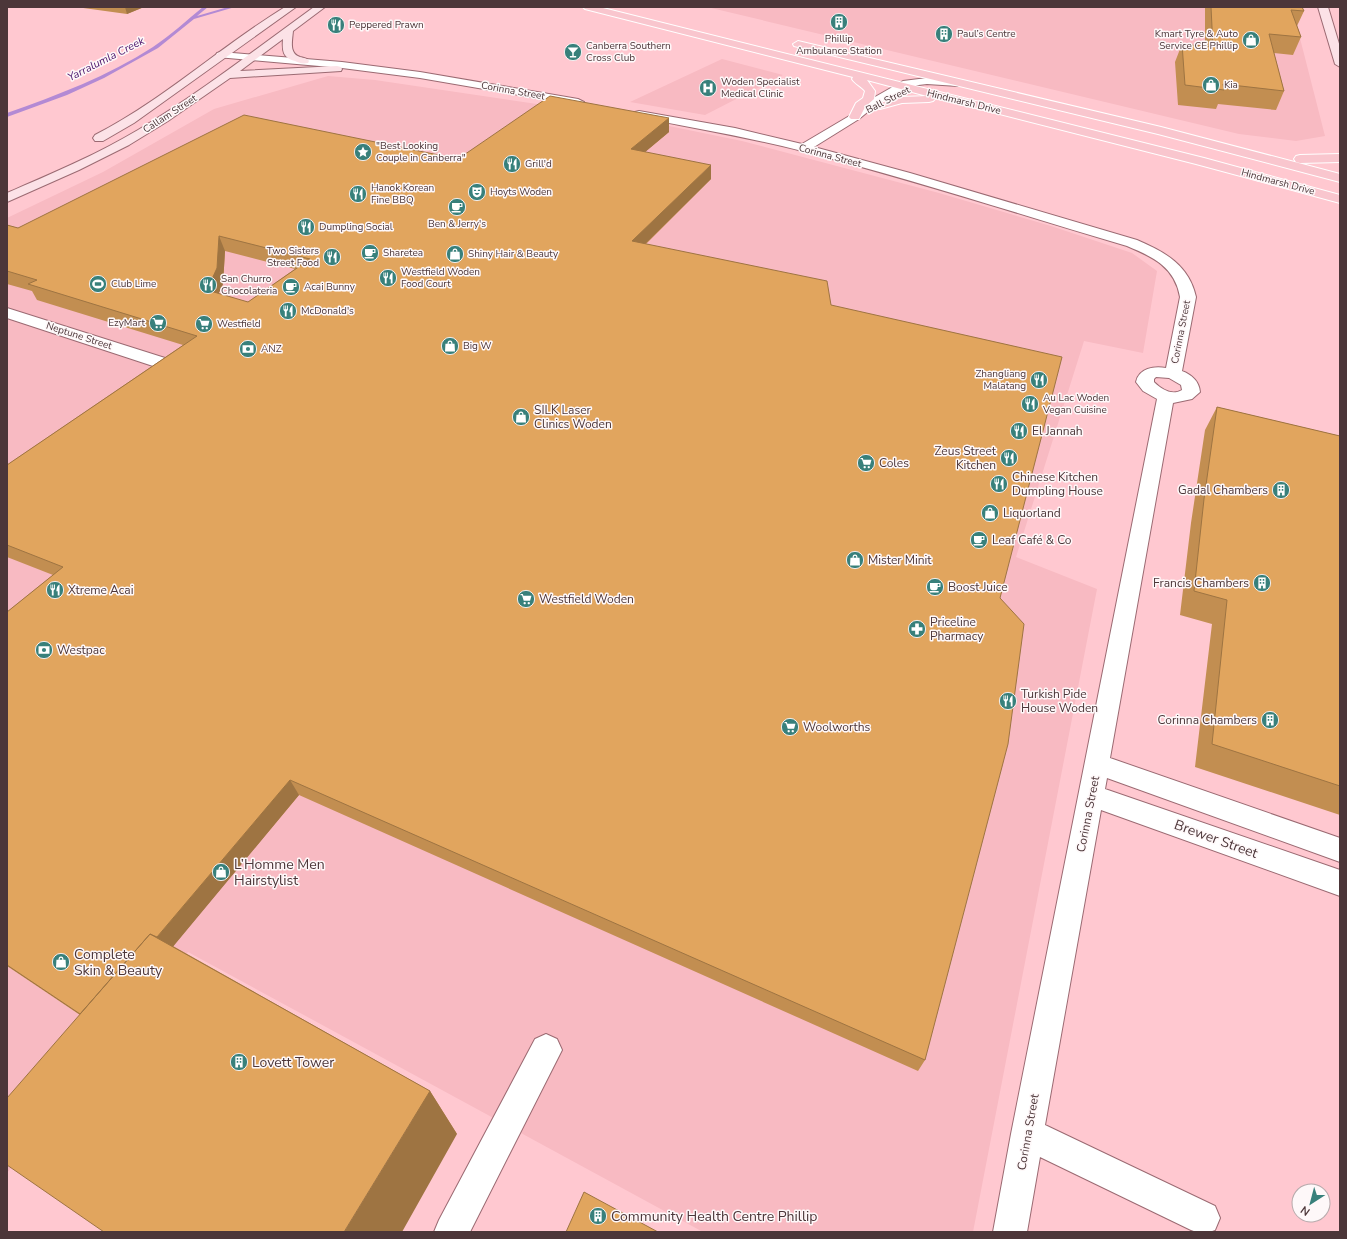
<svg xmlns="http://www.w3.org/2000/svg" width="1347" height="1239" viewBox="0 0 1347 1239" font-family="'Nunito Sans',sans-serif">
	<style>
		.built { fill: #f8bac2 }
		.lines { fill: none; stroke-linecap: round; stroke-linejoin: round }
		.stream { fill: #b38ad4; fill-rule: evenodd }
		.street-casing { stroke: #9b6a72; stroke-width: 2 }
		.secondary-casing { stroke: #9b6a72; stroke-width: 2 }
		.primary-casing { stroke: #fff; stroke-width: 2 }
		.street { fill: #fff; fill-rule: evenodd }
		.secondary { fill: #fce2e7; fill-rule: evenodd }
		.primary { fill: #f9c6ce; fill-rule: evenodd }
		.wall { fill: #c28e51; fill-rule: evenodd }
		.shaded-wall { fill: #9e7442 }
		.building { fill: #e1a55e; stroke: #9e7442; fill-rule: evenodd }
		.labels { text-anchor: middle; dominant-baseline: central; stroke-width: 3; stroke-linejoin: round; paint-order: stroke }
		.far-poi-label { font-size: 10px; fill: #4c3639; stroke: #fef8f9; text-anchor: start }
		.far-street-label { font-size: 10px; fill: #4c3639; stroke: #fef8f9 }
		.far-water-label { font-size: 11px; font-style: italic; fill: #4a126a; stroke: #fef8f9 }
		.poi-label { font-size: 12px; fill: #4c3639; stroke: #fef8f9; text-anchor: start }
		.street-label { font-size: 12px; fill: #4c3639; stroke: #fef8f9 }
		.near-street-label { font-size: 14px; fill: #4c3639; stroke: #fef8f9 }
		.near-poi-label { font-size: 14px; fill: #4c3639; stroke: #fef8f9; text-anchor: start }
	</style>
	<rect width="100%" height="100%" fill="#ffc8d0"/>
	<path class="built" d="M707,7H1292L1325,136L1296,141L1239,134Z
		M722,59L783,75L705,115L630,102Z
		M328,76L375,80L625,117L742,141L939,193L1051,226L1132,253L1157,271L1143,353L1084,341L1016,557L1097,589L973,1232H703L188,952L7,1173V218L103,172L214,109Z"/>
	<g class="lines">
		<path class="stream" d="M203,7H208L197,16L228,7H235L194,19L158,48L104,78L67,95L7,117V113C58,95 108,76 153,47C171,35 187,20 203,7Z"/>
		<defs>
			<path id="street" d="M221,52L342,62L420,72L578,99L584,102L578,105L420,78L342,68L217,57L216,55L217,53Z
				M927,78L958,80L963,83L958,86L927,84L910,86L876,105L859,119L814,147L910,173L1137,240C1165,252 1189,265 1196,297L1182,371C1192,375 1199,381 1200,392L1192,399L1173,403L1110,758L1340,838V862L1107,778L1105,789L1340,870V896L1101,810L1045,1125L1215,1206L1220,1218L1215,1230C1208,1233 1198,1233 1191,1230L1040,1157L1027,1232H993L1011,1134L1157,399L1143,391L1136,382C1139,368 1154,366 1166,368L1180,297C1175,267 1153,257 1127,246C1019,214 911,179 802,151C748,137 693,128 639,117L635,116L633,114L635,112L639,111L735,128L802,144L851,115L868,101L903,81ZM1156,377L1169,378L1181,385L1182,390C1172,396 1161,389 1154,382V379Z
				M7,308L165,358L167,362L165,366L159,367L153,366L7,318Z
				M546,1034L557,1039L562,1050L470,1232H434L439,1220L535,1039Z"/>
			<path id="secondary" d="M285,7H296L134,123L103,141H95L93,138L95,135C163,100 220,47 285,7Z
				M314,7H325L293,31C292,42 289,53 300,57C304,58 307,58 309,61L308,63C303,64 299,63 295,61C283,58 282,51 283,39L240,71L337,66L341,67L342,69L341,71L230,78L168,121L129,145L79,170L7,202V193C51,174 96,155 138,130C200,93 256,49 314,7Z
				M1318,7H1328L1340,47V67L1335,64Z"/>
			<path id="primary" d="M583,7H599L1204,158L1340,195V203L1196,164L933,97L935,99L933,101L929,102L902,103L880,109L876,108L874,106L876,104L902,97L927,96L867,80L875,91L874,99L865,107L859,119H851L849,117L856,103L863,98L865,91C861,86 855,84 852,79L853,77L585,9Z
				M798,41L1161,127L1340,174V182L1158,134L794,46L793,44Z
				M1340,154V162L1300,163L1296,162L1294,159L1296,156L1300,155Z"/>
		</defs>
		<use href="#street" class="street-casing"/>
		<use href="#secondary" class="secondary-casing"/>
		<use href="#primary" class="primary-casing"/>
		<use href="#street" class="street"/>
		<use href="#secondary" class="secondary"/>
		<use href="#primary" class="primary"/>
	</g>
	<path class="wall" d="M76,7H144L127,14Z
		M1205,7H1302L1304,11L1297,26L1301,37L1293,55L1274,53L1284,91L1276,110L1218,104L1216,109L1178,105L1175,62L1182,44L1205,46Z
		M669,118V132L645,152L711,179L646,244L831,305L1000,598L925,1060L918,1071L299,795L173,946L430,1091L457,1134L80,1015L7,966V612L53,575L7,557V465L183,345L37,300L32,291L7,284V225L18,228L458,159ZM225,251L295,269L248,302L218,294L223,284Z
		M1217,407L1340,436V815L1195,767L1212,624L1180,615L1191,523L1205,430Z"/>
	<path class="shaded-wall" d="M125,7H144L127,14Z
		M669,118V132L632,163L631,149Z
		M711,165V179L633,256L632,241Z
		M219,236L225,251L223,284L213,306L207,290Z
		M290,780L299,795L103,1031L88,1019Z
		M430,1091L457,1134L402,1232H344Z"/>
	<path class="building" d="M1211,7H1302L1304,11L1291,10L1301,37L1269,34L1284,91L1223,84L1224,90L1185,85L1182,44L1213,47Z
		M550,96L669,118L631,149L711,165L632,241L827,281L831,305L1062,357L1000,598L1024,624L1008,744L925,1060L290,780L157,937L150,934L80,1014L7,965V612L63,567L7,545V465L197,336L28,284L37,280L7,271V225L18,228L244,115L458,159ZM219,236L310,259L248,302L207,290L217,268Z
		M1217,407L1340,436V786L1212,744L1227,600L1194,591L1204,499Z
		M150,934L430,1091L344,1232H104L7,1165V1098Z
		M584,1192L658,1232H566Z"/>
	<defs>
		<symbol id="building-disc" viewBox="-11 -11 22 22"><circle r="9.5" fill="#38807b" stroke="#fef8f9"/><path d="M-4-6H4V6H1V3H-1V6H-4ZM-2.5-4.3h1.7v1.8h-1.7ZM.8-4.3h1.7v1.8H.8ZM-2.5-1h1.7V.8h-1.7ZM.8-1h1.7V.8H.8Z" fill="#fff"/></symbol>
		<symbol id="restaurant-disc" viewBox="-11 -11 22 22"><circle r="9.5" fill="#38807b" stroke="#fef8f9"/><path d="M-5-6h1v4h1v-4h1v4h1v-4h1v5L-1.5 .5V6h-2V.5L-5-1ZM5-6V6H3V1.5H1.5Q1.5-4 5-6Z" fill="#fff"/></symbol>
		<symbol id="shop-disc" viewBox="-11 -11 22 22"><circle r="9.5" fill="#38807b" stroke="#fef8f9"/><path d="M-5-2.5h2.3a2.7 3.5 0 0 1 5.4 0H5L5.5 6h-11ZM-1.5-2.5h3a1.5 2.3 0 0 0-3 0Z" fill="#fff"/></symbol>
		<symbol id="bar-disc" viewBox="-11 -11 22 22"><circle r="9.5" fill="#38807b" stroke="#fef8f9"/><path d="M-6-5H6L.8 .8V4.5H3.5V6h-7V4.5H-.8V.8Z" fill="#fff"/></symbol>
		<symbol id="hospital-disc" viewBox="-11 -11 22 22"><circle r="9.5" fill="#38807b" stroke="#fef8f9"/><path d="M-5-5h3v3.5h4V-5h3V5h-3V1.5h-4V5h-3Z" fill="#fff"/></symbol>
		<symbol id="sight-disc" viewBox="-11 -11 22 22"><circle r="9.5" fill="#38807b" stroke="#fef8f9"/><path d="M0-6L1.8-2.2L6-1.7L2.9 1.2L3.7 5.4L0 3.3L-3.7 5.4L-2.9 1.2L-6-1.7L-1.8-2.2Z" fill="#fff"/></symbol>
		<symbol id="theatre-disc" viewBox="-11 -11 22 22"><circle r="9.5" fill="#38807b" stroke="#fef8f9"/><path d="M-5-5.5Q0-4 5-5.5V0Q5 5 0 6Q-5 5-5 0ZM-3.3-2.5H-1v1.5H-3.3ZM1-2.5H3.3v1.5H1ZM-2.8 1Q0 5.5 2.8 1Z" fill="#fff"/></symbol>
		<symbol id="cafe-disc" viewBox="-11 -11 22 22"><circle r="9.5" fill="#38807b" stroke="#fef8f9"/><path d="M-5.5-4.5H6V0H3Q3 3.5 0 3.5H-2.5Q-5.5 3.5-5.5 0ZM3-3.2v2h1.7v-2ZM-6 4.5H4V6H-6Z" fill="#fff"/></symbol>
		<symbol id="stadium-disc" viewBox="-11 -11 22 22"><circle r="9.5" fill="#38807b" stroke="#fef8f9"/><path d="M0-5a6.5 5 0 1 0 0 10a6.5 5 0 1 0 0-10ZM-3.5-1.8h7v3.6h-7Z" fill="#fff"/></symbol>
		<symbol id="supermarket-disc" viewBox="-11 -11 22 22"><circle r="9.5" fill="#38807b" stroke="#fef8f9"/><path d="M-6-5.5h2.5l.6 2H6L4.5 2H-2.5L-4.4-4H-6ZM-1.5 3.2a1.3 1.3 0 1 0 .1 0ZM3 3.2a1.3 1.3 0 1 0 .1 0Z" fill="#fff"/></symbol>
		<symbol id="bank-disc" viewBox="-11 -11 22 22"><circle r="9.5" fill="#38807b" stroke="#fef8f9"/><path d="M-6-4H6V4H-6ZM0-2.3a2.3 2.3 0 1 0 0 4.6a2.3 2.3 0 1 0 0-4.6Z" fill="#fff"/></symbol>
		<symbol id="pharmacy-disc" viewBox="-11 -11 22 22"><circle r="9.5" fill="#38807b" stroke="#fef8f9"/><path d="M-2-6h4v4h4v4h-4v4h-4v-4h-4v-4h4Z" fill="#fff"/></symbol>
	</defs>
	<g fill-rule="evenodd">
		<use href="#building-disc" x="829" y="12" width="20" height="20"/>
		<use href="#restaurant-disc" x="326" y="15" width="20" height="20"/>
		<use href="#building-disc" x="934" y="24" width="20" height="20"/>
		<use href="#shop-disc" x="1241" y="30" width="20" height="20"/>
		<use href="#bar-disc" x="563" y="42" width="20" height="20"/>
		<use href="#shop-disc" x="1201" y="75" width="20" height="20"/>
		<use href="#hospital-disc" x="698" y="78" width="20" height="20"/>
		<use href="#sight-disc" x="353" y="142" width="20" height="20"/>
		<use href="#restaurant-disc" x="502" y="154" width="20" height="20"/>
		<use href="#theatre-disc" x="467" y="182" width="20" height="20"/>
		<use href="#restaurant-disc" x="348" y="184" width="20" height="20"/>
		<use href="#cafe-disc" x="447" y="197" width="20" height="20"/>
		<use href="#restaurant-disc" x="296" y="217" width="20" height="20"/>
		<use href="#cafe-disc" x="360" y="243" width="20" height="20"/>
		<use href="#shop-disc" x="445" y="244" width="20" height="20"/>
		<use href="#restaurant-disc" x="322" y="247" width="20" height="20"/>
		<use href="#restaurant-disc" x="378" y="268" width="20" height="20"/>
		<use href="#stadium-disc" x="88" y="274" width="20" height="20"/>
		<use href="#restaurant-disc" x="198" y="275" width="20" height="20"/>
		<use href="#cafe-disc" x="281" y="277" width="20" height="20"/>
		<use href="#restaurant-disc" x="278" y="301" width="20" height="20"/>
		<use href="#supermarket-disc" x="148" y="313" width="20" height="20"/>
		<use href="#supermarket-disc" x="194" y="314" width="20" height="20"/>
		<use href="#shop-disc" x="440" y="336" width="20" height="20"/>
		<use href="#bank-disc" x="238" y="339" width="20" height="20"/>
		<use href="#restaurant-disc" x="1029" y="370" width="20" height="20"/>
		<use href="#restaurant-disc" x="1020" y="394" width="20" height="20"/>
		<use href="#shop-disc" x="511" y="407" width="20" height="20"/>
		<use href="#restaurant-disc" x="1009" y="421" width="20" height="20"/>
		<use href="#restaurant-disc" x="999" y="448" width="20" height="20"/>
		<use href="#supermarket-disc" x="856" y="453" width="20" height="20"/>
		<use href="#restaurant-disc" x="989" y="474" width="20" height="20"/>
		<use href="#building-disc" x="1271" y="480" width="20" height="20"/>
		<use href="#shop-disc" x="980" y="503" width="20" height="20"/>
		<use href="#cafe-disc" x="969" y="530" width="20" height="20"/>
		<use href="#shop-disc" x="845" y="550" width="20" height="20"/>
		<use href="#building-disc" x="1252" y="573" width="20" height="20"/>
		<use href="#cafe-disc" x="925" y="577" width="20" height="20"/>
		<use href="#restaurant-disc" x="45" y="580" width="20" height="20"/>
		<use href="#supermarket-disc" x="516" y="589" width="20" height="20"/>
		<use href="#pharmacy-disc" x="907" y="619" width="20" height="20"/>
		<use href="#bank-disc" x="34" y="640" width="20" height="20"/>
		<use href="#restaurant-disc" x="998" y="691" width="20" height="20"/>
		<use href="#building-disc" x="1260" y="710" width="20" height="20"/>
		<use href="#supermarket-disc" x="780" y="717" width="20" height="20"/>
		<use href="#shop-disc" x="211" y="862" width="20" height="20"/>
		<use href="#shop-disc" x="51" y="952" width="20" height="20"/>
		<use href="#building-disc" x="229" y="1052" width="20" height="20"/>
		<use href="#building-disc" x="588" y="1206" width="20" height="20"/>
	</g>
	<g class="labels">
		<g class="far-poi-label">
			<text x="349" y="25">Peppered Prawn</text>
			<text x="957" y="34">Paul’s Centre</text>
			<text x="1238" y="34" text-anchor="end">Kmart Tyre &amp; Auto<tspan x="1238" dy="12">Service CE Phillip</tspan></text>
			<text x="839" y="39" text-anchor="middle">Phillip<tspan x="839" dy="12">Ambulance Station</tspan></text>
			<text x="586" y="46">Canberra Southern<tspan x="586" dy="12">Cross Club</tspan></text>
			<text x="721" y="82">Woden Specialist<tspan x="721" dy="12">Medical Clinic</tspan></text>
			<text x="1224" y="85">Kia</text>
			<text x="376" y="146">"Best Looking<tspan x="376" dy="12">Couple in Canberra"</tspan></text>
			<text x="525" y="164">Grill'd</text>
			<text x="371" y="188">Hanok Korean<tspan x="371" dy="12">Fine BBQ</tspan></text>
			<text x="490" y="192">Hoyts Woden</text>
			<text x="457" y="224" text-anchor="middle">Ben &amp; Jerry's</text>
			<text x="319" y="227">Dumpling Social</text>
			<text x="319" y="251" text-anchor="end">Two Sisters<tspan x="319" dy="12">Street Food</tspan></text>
			<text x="383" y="253">Sharetea</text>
			<text x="468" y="254">Shiny Hair &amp; Beauty</text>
			<text x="401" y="272">Westfield Woden<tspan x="401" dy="12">Food Court</tspan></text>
			<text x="221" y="279">San Churro<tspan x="221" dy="12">Chocolateria</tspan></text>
			<text x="111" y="284">Club Lime</text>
			<text x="304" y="287">Acai Bunny</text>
			<text x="301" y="311">McDonald's</text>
			<text x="145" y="323" text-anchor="end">EzyMart</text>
			<text x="217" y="324">Westfield</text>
			<text x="463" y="346">Big W</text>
			<text x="261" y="349">ANZ</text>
			<text x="1026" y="374" text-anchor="end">Zhangliang<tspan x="1026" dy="12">Malatang</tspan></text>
			<text x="1043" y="398">Au Lac Woden<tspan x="1043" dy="12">Vegan Cuisine</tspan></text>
		</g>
		<g class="far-street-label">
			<text transform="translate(513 91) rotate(10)">Corinna Street</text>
			<text transform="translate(888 100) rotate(-27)">Ball Street</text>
			<text transform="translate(964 102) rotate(14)">Hindmarsh Drive</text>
			<text transform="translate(170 114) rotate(-33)">Callam Street</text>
			<text transform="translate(830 156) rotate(15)">Corinna Street</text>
			<text transform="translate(1278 182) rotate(15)">Hindmarsh Drive</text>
			<text transform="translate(1181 332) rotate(-79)">Corinna Street</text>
			<text transform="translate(79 336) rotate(18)">Neptune Street</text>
		</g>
		<g class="far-water-label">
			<text transform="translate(106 59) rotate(-27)">Yarralumla Creek</text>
		</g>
		<g class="poi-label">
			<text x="534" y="410">SILK Laser<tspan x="534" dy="14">Clinics Woden</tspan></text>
			<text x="1032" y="431">El Jannah</text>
			<text x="996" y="451" text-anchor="end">Zeus Street<tspan x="996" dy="14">Kitchen</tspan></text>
			<text x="879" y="463">Coles</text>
			<text x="1012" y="477">Chinese Kitchen<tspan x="1012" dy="14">Dumpling House</tspan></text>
			<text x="1268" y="490" text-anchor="end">Gadal Chambers</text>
			<text x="1003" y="513">Liquorland</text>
			<text x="992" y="540">Leaf Café &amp; Co</text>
			<text x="868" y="560">Mister Minit</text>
			<text x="1249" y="583" text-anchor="end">Francis Chambers</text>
			<text x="948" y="587">Boost Juice</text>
			<text x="68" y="590">Xtreme Acai</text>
			<text x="539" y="599">Westfield Woden</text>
			<text x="930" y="622">Priceline<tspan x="930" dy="14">Pharmacy</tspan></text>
			<text x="57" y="650">Westpac</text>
			<text x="1021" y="694">Turkish Pide<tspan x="1021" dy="14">House Woden</tspan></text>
			<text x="1257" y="720" text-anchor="end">Corinna Chambers</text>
			<text x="803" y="727">Woolworths</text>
		</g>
		<g class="street-label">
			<text transform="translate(1088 814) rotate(-79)">Corinna Street</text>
			<text transform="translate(1028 1132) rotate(-80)">Corinna Street</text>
		</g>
		<g class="near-street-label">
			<text transform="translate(1216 839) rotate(20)">Brewer Street</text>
		</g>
		<g class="near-poi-label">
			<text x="234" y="864">L’Homme Men<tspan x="234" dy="16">Hairstylist</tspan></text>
			<text x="74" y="954">Complete<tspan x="74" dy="16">Skin &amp; Beauty</tspan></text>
			<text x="252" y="1062">Lovett Tower</text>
			<text x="611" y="1216">Community Health Centre Phillip</text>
		</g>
	</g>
	<rect width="1347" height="1239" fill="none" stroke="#4c3639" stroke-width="16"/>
	<g transform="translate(1311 1203) rotate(216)"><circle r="19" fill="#fef8f9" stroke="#b7aaac"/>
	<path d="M0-3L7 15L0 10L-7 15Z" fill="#38807b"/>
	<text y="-6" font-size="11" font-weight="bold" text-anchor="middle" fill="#4c3639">N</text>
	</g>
</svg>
